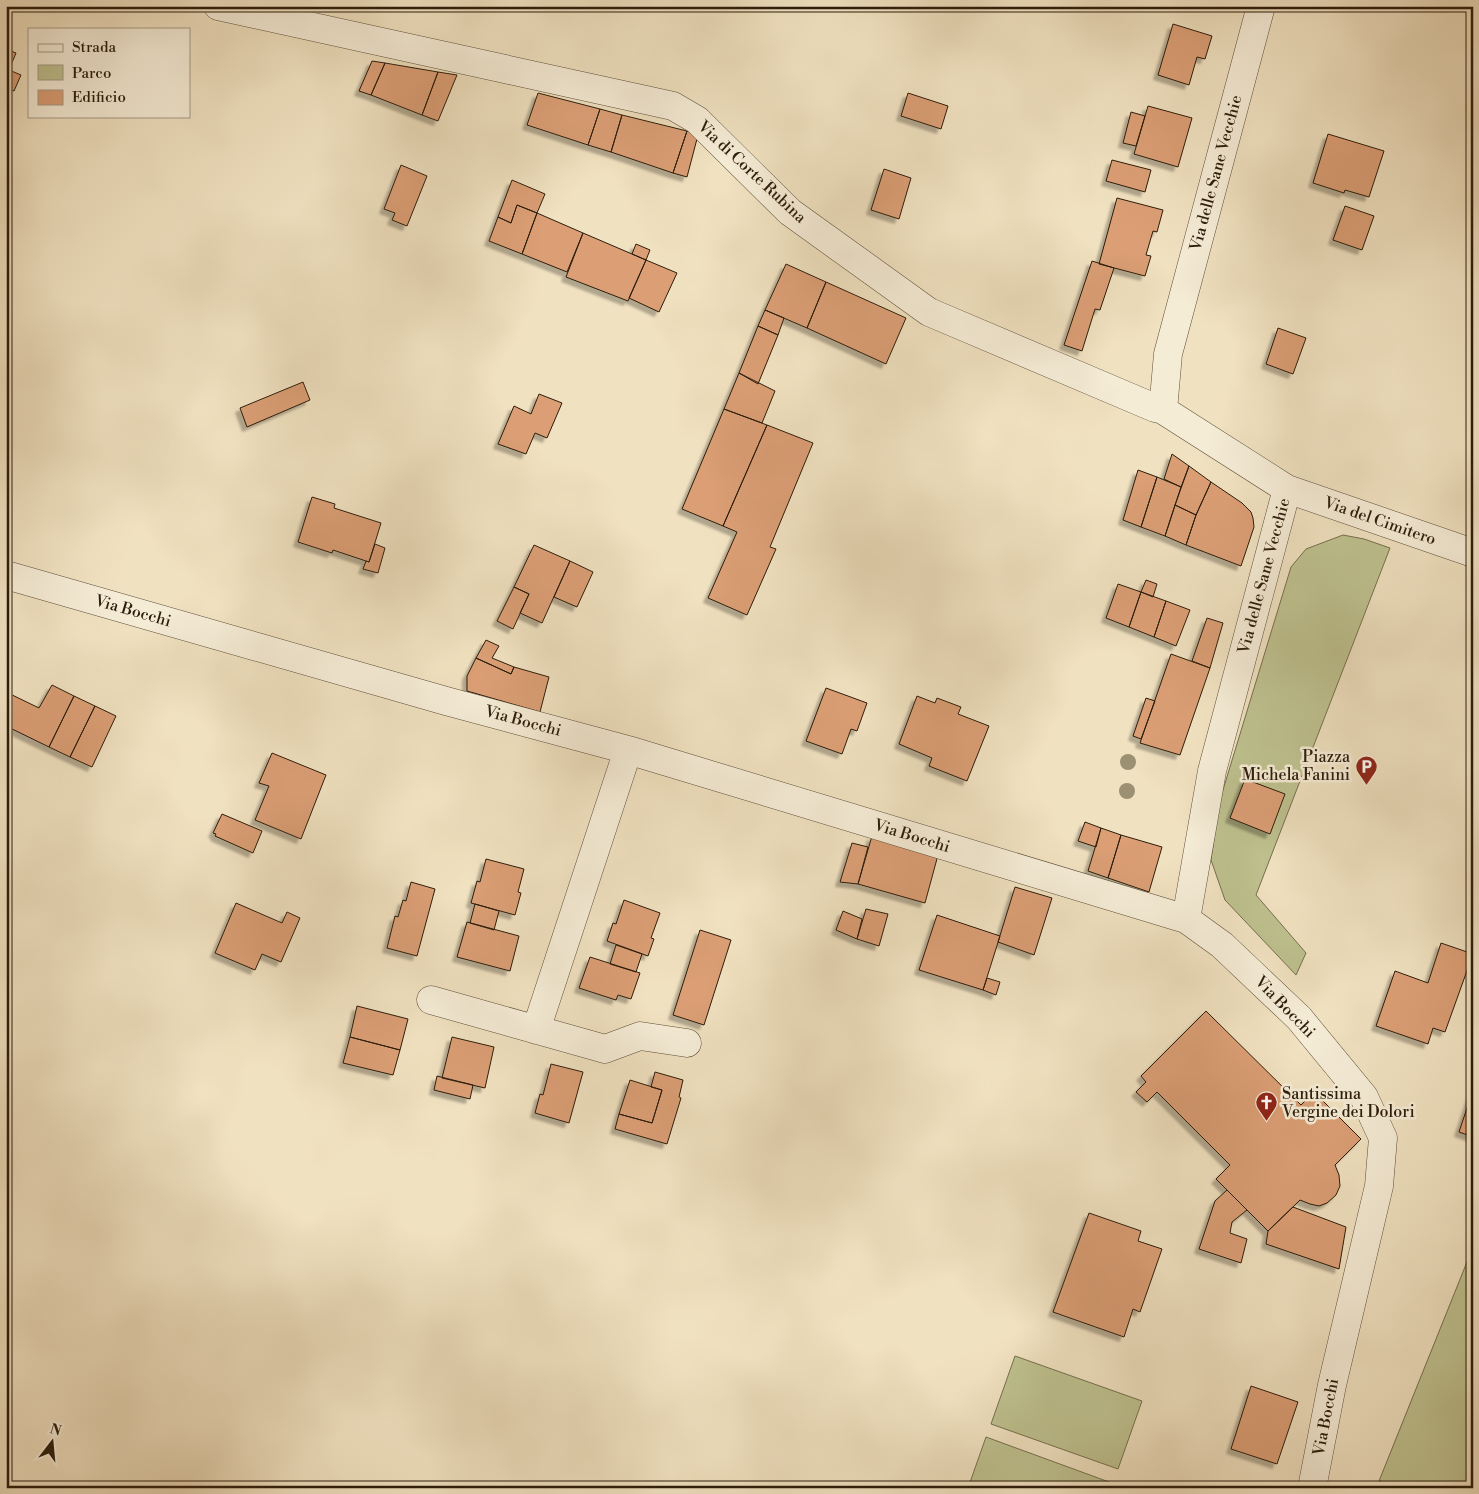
<svg xmlns="http://www.w3.org/2000/svg" width="1479" height="1494" viewBox="0 0 1479 1494" font-family="'Libre Bodoni',serif">
	<style>
		.green { fill: #bec18f; stroke: #756f4e }
		.building { fill: #db9e75; stroke: #2c1d0c; filter: url(#shadow) }
		.lines { fill: none; stroke-linecap: round; stroke-linejoin: round }
		.minor-casing { stroke: #5d4e39; stroke-width: 29 }
		.minor { stroke: #f5ecd6; stroke-width: 28 }
		.tree { fill: #9c9072 }
		.labels { text-anchor: middle; dominant-baseline: central; stroke-width: 5; stroke-linejoin: round; paint-order: stroke }
		.street-label { font-size: 16px; fill: #2c1d0c; stroke: #f5ecd6 }
		.poi-label { font-size: 16px; fill: #2c1d0c; stroke: #f5ecd6; text-anchor: end }
	</style>
	<defs>
		<filter id="shadow"><feDropShadow dx="-4.5" dy="4.5" stdDeviation="1" flood-color="#0004"/></filter>
	</defs>
	<rect width="100%" height="100%" fill="#f0e1c0"/>
	<filter id="stains"><feTurbulence type="fractalNoise" baseFrequency=".004" numOctaves="4"/><feColorMatrix values="0 0 0 0 .2 0 0 0 0 .09 0 0 0 0 .02 0 0 0 .5 -.17"/></filter>
	<radialGradient id="worn" r=".72"><stop offset=".6" stop-color="#630" stop-opacity="0"/><stop offset="1" stop-color="#630" stop-opacity=".3"/></radialGradient>
	<path class="green" d="M1343,535L1364,539L1390,548L1256,895L1306,953L1296,975L1225,900L1211,860L1219,803L1291,567L1306,549Z
		M1473,1247V1488H1397L1379,1481Z
		M1015,1356L1142,1401L1118,1469L991,1424Z
		M986,1437L1120,1486L1119,1488H968Z"/>
	<path class="building" d="M1173,24L1212,36L1205,59L1197,57L1189,85L1158,75Z
		M6,49L16,53L9,70L21,75L14,91L6,88Z
		M372,61L385,63L371,95L359,91Z
		M385,63L438,72L422,115L371,95Z
		M438,72L457,75L438,121L422,115Z
		M538,93L600,109L588,145L527,125Z
		M908,93L948,106L941,129L901,116Z
		M1148,106L1192,118L1178,167L1134,154Z
		M600,109L622,115L611,152L588,145Z
		M1131,112L1145,116L1136,146L1123,143Z
		M622,115L687,131L673,173L611,152Z
		M687,131L698,135L687,177L673,173Z
		M1328,134L1384,151L1369,197L1345,190L1344,193L1313,183Z
		M1112,160L1151,170L1145,192L1106,181Z
		M401,165L427,176L407,226L392,220L395,213L384,209Z
		M884,169L911,178L899,219L871,210Z
		M512,180L545,194L537,213L517,205L511,223L498,217Z
		M1117,198L1163,210L1157,232L1153,231L1146,255L1151,256L1145,276L1099,264Z
		M517,205L537,213L522,254L489,241L498,217L511,223Z
		M1345,206L1374,216L1362,250L1333,240Z
		M537,213L583,233L567,272L522,254Z
		M583,233L646,260L628,301L566,277Z
		M636,244L650,250L646,260L632,254Z
		M646,260L677,273L659,312L629,298Z
		M1092,261L1114,268L1100,310L1095,309L1082,351L1064,345Z
		M786,264L826,282L807,328L765,310Z
		M826,282L906,318L886,364L807,328Z
		M765,310L784,318L778,335L758,326Z
		M758,326L778,335L758,384L739,373Z
		M1278,328L1306,338L1293,374L1266,364Z
		M739,373L775,391L762,423L724,409Z
		M303,382L310,400L247,427L240,408Z
		M539,394L562,403L547,438L535,433L526,454L498,444L514,406L531,414Z
		M724,409L767,425L723,526L682,509Z
		M767,425L813,443L770,547L776,549L747,615L708,598L737,532L723,526Z
		M1172,454L1189,466L1181,487L1164,479Z
		M1189,466L1211,482L1196,515L1175,505Z
		M1138,470L1157,477L1141,527L1123,520Z
		M1157,477L1181,487L1165,536L1141,527Z
		M1211,482L1242,503L1251,512L1253,518L1254,527L1241,566L1186,545L1196,515Z
		M312,497L335,504L334,508L381,523L369,562L333,550L332,553L298,542Z
		M1175,505L1196,515L1186,545L1165,536Z
		M375,544L385,548L378,573L363,569L366,561L369,562Z
		M534,545L570,561L542,623L520,613L529,594L514,587Z
		M570,561L593,572L577,607L554,597Z
		M1146,580L1157,584L1153,597L1141,592Z
		M1118,584L1141,592L1129,627L1106,618Z
		M514,587L529,594L513,629L497,621Z
		M1141,592L1166,601L1154,637L1129,627Z
		M1166,601L1190,610L1176,646L1154,637Z
		M1207,618L1223,623L1210,668L1192,661Z
		M486,640L499,646L492,658L514,667L511,674L476,658Z
		M1171,654L1210,668L1180,755L1140,743Z
		M476,658L511,674L514,667L549,677L540,712L467,691V676Z
		M52,685L74,696L49,747L6,726V692L39,708Z
		M826,688L867,703L857,731L851,729L842,754L806,741Z
		M74,696L95,706L70,757L49,747Z
		M917,696L935,703L937,698L961,707L958,714L989,726L967,781L929,766L932,758L899,744Z
		M1146,698L1155,701L1141,739L1133,736Z
		M95,706L116,716L92,767L70,757Z
		M272,753L326,775L301,839L255,820L269,786L259,783Z
		M1245,779L1285,794L1270,834L1230,818Z
		M222,814L262,831L253,853L215,836L216,834L213,833Z
		M1085,822L1101,828L1096,847L1078,841Z
		M1101,828L1121,835L1108,878L1088,871Z
		M1121,835L1162,847L1149,892L1108,878Z
		M872,836L938,855L925,903L858,884Z
		M852,843L868,847L858,884L840,882Z
		M486,859L524,869L518,892L521,893L515,915L471,903L477,881L480,882Z
		M411,882L435,889L417,956L387,948L395,916L398,917L403,900L406,901Z
		M1015,887L1052,898L1034,955L998,942Z
		M624,900L660,913L651,938L654,939L648,956L607,941L613,923L616,924Z
		M236,903L282,923L287,912L300,918L281,962L262,954L255,970L215,953Z
		M475,904L499,911L494,930L470,923Z
		M866,909L888,914L879,946L857,939Z
		M843,911L862,919L857,939L836,930Z
		M937,915L1000,936L983,990L919,970Z
		M467,922L519,936L510,971L457,957Z
		M700,930L731,940L704,1025L673,1015Z
		M1441,943L1473,954L1445,1032L1433,1028L1428,1044L1376,1026L1395,971L1428,983Z
		M616,945L642,954L636,972L610,964Z
		M590,957L640,973L631,999L618,995L616,1000L579,988Z
		M987,978L1000,982L996,995L983,990Z
		M357,1006L408,1019L400,1050L350,1037Z
		M1206,1011L1301,1105L1314,1092L1361,1139L1335,1165L1339,1175L1340,1186L1336,1195L1327,1203L1319,1206L1310,1204L1300,1200L1268,1231L1216,1179L1230,1165L1157,1092L1147,1102L1136,1092L1146,1082L1141,1076Z
		M350,1037L400,1050L393,1075L343,1063Z
		M452,1037L494,1047L485,1088L442,1078Z
		M551,1064L583,1072L569,1123L535,1113L540,1094L543,1095Z
		M655,1072L683,1080L679,1097L681,1098L667,1144L615,1129L619,1114L652,1123L662,1090L651,1087Z
		M437,1076L473,1085L470,1099L434,1090Z
		M630,1080L662,1090L652,1123L619,1114Z
		M1473,1090V1137L1459,1132Z
		M1227,1190L1247,1210L1232,1222L1230,1233L1247,1239L1241,1263L1199,1249L1215,1201Z
		M1293,1207L1346,1227L1339,1269L1266,1244L1268,1231Z
		M1089,1213L1141,1231L1138,1241L1162,1249L1140,1312L1133,1309L1124,1337L1053,1312Z
		M1251,1386L1298,1402L1277,1464L1231,1449Z"/>
	<g class="lines">
		<defs>
			<path id="minor" d="M218,6L673,106L697,120L790,212L929,312L1155,408L1163,410
				M1287,489L1473,553
				M6,575L446,701L628,750L1186,919L1222,945L1299,1018L1364,1097L1383,1138L1379,1186L1332,1385L1312,1488
				M1186,919L1212,771L1287,489L1163,410L1168,354L1261,6
				M431,1000L605,1049L640,1036L687,1043
				M536,1030L628,750"/>
		</defs>
		<use href="#minor" class="minor-casing"/>
		<use href="#minor" class="minor"/>
	</g>
	<g class="tree">
		<circle cx="1128" cy="762" r="8"/>
		<circle cx="1127" cy="791" r="8"/>
	</g>
	<defs>
		<symbol id="parking-pin" viewBox="-11 -11 22 30"><path d="M0 17L-7.5 6A9.5 9.5 0 1 1 7.5 6Z" fill="#8f2418" stroke="#f5ecd6"/><path d="M-3.5-5.5H1a3.5 3.5 0 0 1 0 7H-1V5.5H-3.5ZM-1-3.4V-.6H.8a1.4 1.4 0 0 0 0-2.8Z" fill="#fff"/></symbol>
		<symbol id="church-pin" viewBox="-11 -11 22 30"><path d="M0 17L-7.5 6A9.5 9.5 0 1 1 7.5 6Z" fill="#8f2418" stroke="#f5ecd6"/><path d="M-1.2-6h2.4v3.5h3.3v2.4h-3.3V6h-2.4V-.1h-3.3v-2.4h3.3Z" fill="#fff"/></symbol>
	</defs>
	<g fill-rule="evenodd">
		<use href="#parking-pin" x="1354" y="754" width="25" height="34"/>
		<use href="#church-pin" x="1254" y="1090" width="25" height="34"/>
	</g>
	<g class="labels">
		<g class="street-label">
			<text transform="translate(752 172) rotate(43)">Via di Corte Rubina</text>
			<text transform="translate(1216 173) rotate(-75)">Via delle Sane Vecchie</text>
			<text transform="translate(1380 521) rotate(19)">Via del Cimitero</text>
			<text transform="translate(1264 576) rotate(-75)">Via delle Sane Vecchie</text>
			<text transform="translate(133 611) rotate(16)">Via Bocchi</text>
			<text transform="translate(523 721) rotate(15)">Via Bocchi</text>
			<text transform="translate(912 836) rotate(17)">Via Bocchi</text>
			<text transform="translate(1285 1007) rotate(46)">Via Bocchi</text>
			<text transform="translate(1326 1417) rotate(-79)">Via Bocchi</text>
		</g>
		<g class="poi-label">
			<text x="1350" y="757">Piazza<tspan x="1350" dy="18">Michela Fanini</tspan></text>
			<text x="1282" y="1094" text-anchor="start">Santissima<tspan x="1282" dy="18">Vergine dei Dolori</tspan></text>
		</g>
	</g>
	<rect width="1479" height="1494" fill="none" stroke="#f0e1c0" stroke-width="25"/>
	<rect x="8" y="8" width="1464" height="1479" fill="none" stroke="#2c1d0c" stroke-width="2.5"/>
	<rect x="12" y="12" width="1454" height="1469" fill="none" stroke="#2c1d0c"/>
	<rect x="28" y="28" width="162" height="90" fill="#f5ecd6" stroke="#a59985"/>
	<rect x="38" y="44" width="25" height="8" fill="#f5ecd6" stroke="#a59985"/>
	<text x="72" y="52" font-size="15" fill="#2c1d0c">Strada</text>
	<rect x="38" y="65" width="25" height="15" fill="#bec18f" stroke="#a59985"/>
	<text x="72" y="78" font-size="15" fill="#2c1d0c">Parco</text>
	<rect x="38" y="90" width="25" height="15" fill="#db9e75" stroke="#a59985"/>
	<text x="72" y="102" font-size="15" fill="#2c1d0c">Edificio</text>
	<g transform="translate(52 1442) rotate(16)" stroke="#f5ecd6" stroke-width="4" paint-order="stroke">
	<path d="M0-4L9 19L0 12L-9 19Z" fill="#2c1d0c"/>
	<text y="-8" font-size="14" font-weight="bold" text-anchor="middle" fill="#2c1d0c">N</text>
	</g>
	<rect width="100%" height="100%" filter="url(#stains)"/>
	<rect width="100%" height="100%" fill="url(#worn)"/>
</svg>
